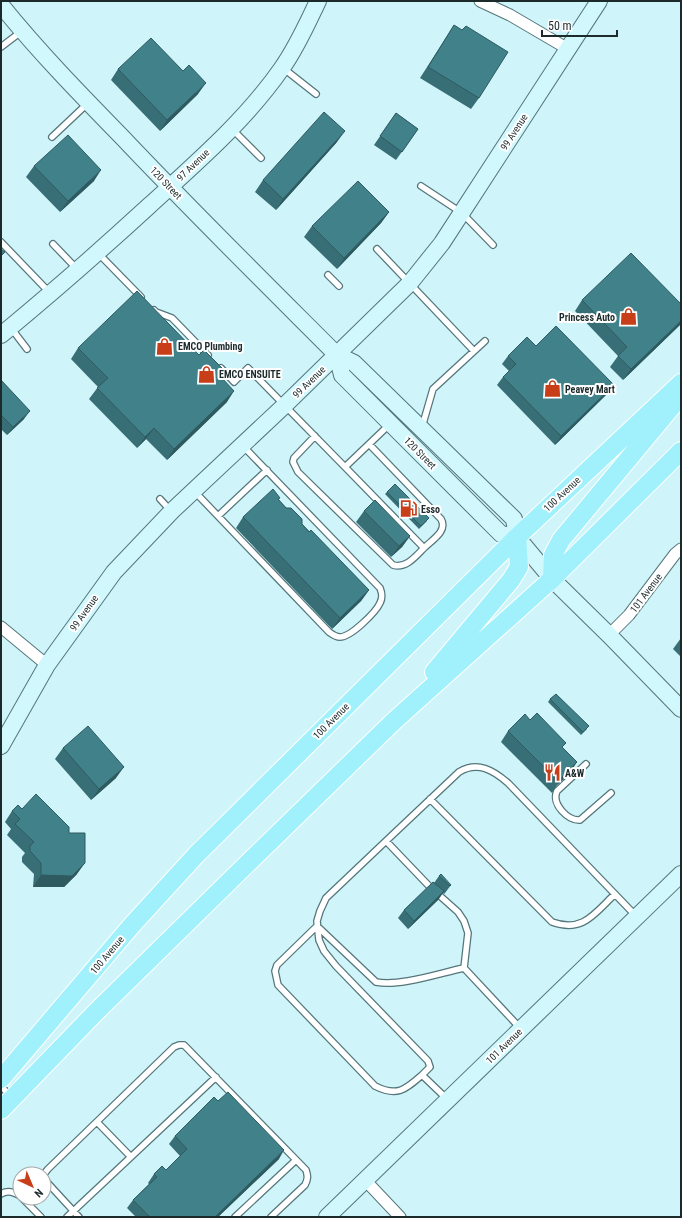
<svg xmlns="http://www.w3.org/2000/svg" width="682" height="1218" viewBox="0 0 682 1218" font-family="'Roboto Condensed',sans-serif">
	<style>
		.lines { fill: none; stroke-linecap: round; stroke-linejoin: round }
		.lane-casing { stroke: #55767b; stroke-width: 8 }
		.street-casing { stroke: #55767b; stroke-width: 13 }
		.secondary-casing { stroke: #55767b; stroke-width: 18 }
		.primary-casing { stroke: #fff; stroke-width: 20 }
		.lane { stroke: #fff; stroke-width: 5.5 }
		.street { stroke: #fff; stroke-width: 11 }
		.secondary { stroke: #d0f8fd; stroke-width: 16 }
		.primary { stroke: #a0f1fb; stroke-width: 18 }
		.wall { fill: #386f76 }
		.shaded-wall { fill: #2e5a60 }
		.building { fill: #418189; stroke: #2e5a60 }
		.labels { text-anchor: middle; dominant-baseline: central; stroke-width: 4; stroke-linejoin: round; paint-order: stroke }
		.street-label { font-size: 10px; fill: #1c2a2c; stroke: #fff }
		.poi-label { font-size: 10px; font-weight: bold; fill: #1c2a2c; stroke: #fff; text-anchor: start }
	</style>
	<rect width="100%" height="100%" fill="#cff4f9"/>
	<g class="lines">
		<defs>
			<path id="lane" d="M1,47L22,31
				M283,68L316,94
				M233,130L261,158
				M52,137L87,104
				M421,186L462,213L493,245
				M1,242L50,293
				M53,244L77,269
				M377,249L474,351
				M98,253L141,297
				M328,275L339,286
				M154,310L156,312L172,318L208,355
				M11,328L27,349
				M221,368L234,382L248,368L345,467L390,424
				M422,427L433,389L485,341
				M315,436L294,458L293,462L298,472L393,565C406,569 416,556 424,548
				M345,467L424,548C432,540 448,531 441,519L369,444
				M195,492L329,632C333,635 336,637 340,637C351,637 376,612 380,603C383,597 382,593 380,588L243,446
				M160,499L171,511
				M218,516L267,470
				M586,764L557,791C551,804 568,821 580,820L611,793
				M430,799L552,922C583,933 594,914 615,894
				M386,841L459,772C478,761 493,770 508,783L636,916
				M422,1075C405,1090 397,1097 375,1086L278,985L275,971L277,965L317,926L376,982C399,987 440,973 464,968
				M1,1086L11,1097
				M447,1099L422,1075L430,1067L428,1061L336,966L324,951L319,940L317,921L320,911L326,898L386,841L430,887L458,912L464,921L468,933L464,968L521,1029
				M97,1122L131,1157
				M44,1174L48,1169L174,1047L179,1045H184L306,1170C308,1176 308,1179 305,1185L271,1217
				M44,1179L79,1217
				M1,1194C7,1190 14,1192 20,1196
				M22,1198L41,1217
				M67,1217L216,1077
				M235,1217L296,1160"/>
			<path id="street" d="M480,1L510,15L568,49
				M1,627L47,665
				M609,635L629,615L675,554L681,549
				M365,1180L400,1217"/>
			<path id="secondary" d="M1,5C38,51 80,94 122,137C192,211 265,283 337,355L354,363L514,519L517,537L552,579L609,635L681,709
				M1,335C52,293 101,250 150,205C196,163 246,120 282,68C297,47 307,24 318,1
				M337,355L342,375L501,534L517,537
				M1,746L47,665L114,572L172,511L285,405L410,283L442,243L599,1
				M327,1217L681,874"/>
			<path id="primary" d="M552,579L553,555L561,540L679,398
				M434,672L511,580L519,567L517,537
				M1,1079L132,925L196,855L517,537L681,383
				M1,1110L95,1013L250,861L394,721L552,579L681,451"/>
		</defs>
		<use href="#lane" class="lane-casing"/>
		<use href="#street" class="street-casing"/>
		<use href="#secondary" class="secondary-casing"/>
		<use href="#primary" class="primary-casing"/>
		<use href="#lane" class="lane"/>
		<use href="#street" class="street"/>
		<use href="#secondary" class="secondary"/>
		<use href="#primary" class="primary"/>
	</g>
	<path class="wall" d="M454,25L479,98L471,109L420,78L447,36Z
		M118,69L198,94L160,131L111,80Z
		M396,113L418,129L396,160L374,145Z
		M337,142L276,210L255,192L263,180Z
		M34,166L94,181L60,212L26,177Z
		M389,212L381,223L337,269L304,237L312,226Z
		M582,300L681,304V324L623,380L610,367L618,356L575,311Z
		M536,346L608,393L555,445L497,385L503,377L509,371L502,364L508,356Z
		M78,348L222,378L227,402L167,460L146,439L137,448L89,399L98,387L71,359Z
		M1,380L24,419L7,435L1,429Z
		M387,492L427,521L419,529L385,494Z
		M279,500L302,524L369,590L361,601L332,629L236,528L243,517Z
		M364,511L410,536L402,547L391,557L356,522Z
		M681,638V657L673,649Z
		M550,699L587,729L581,735L548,702Z
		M530,720L562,747L570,773L557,785L552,793L501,742L508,731Z
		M63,748L116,778L91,800L55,759Z
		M22,809L69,833L77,874L64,887H33L34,874L22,862V857L25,853L7,835L11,829L5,822L12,811Z
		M439,876L451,885L445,893L444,894L443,893L438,900L408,929L398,918L404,910L434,883Z
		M175,1136L279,1159L218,1217H136L127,1208L133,1200L149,1184L148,1183L154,1174L166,1170L180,1156L169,1144Z"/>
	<path class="shaded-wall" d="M206,83L198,94L160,131L167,120Z
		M345,131L337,142L276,210L283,199Z
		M101,170L94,181L60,212L68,201Z
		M389,212L381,223L337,269L344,258Z
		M681,321V324L623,380L631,369Z
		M614,385L608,393L555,445L561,436Z
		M234,391L227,402L167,460L174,449Z
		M30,411L24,419L7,435L13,427Z
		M154,428L146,439L137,448L145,437Z
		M410,536L402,547L391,557L399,546Z
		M369,590L361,601L332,629L340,618Z
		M577,762L570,773L557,785L562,777Z
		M124,767L116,778L91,800L99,789Z
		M85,863L77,874L64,887H33L41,875Z
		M444,891L438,900L408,929L414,921Z
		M284,1150L279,1159L218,1217H215Z"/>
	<path class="building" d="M454,25L462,30L466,26L508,52L479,98L428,67Z
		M151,38L183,71L189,65L206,83L167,120L118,69Z
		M324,112L345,131L283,199L263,180Z
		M396,113L418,129L402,152L380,136Z
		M68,135L101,170L68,201L34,166Z
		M358,181L389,212L344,258L312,226Z
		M1,249L5,252L1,256Z
		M631,253L681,304V321L631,369L618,356L627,347L582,300Z
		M137,291L199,355L204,350L226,372L221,377L234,391L174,449L154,428L145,437L97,388L108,378L78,348Z
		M556,326L614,385L561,436L503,377L516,364L508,356L527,337L536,346Z
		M1,380L30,411L13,427L1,415Z
		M395,484L429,518L421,526L387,492Z
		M273,489L280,498L278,499L286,508H291L302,519V524L309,532L311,530L369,590L340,618L243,517Z
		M375,500L410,536L399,546L364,511Z
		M556,694L589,726L583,732L550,699Z
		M537,713L566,743L562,747L577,762L562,777L559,782L508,731L525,714L530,720Z
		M88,726L124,767L99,789L63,748Z
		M36,794L69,827V833H85V863L72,876L41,875V863L30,851V846L34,842L15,824L20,819L12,811L18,805L22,809Z
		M441,874L451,885L450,886L439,876Z
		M433,882L444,891L414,921L404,910Z
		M228,1092L284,1150L215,1217H150L133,1200L157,1177L154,1174L162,1166L166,1170L187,1149L175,1136L214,1097L218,1101Z"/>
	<defs>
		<symbol id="shop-bare" viewBox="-9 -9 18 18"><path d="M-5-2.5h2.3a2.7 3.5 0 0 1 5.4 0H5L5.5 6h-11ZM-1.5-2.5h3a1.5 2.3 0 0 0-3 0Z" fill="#c73e19" stroke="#fff" stroke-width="2.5" paint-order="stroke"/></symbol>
		<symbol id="fuel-bare" viewBox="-9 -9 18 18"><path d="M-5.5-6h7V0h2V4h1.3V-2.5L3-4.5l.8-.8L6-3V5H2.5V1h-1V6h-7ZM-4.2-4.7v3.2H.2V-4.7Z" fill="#c73e19" stroke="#fff" stroke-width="2.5" paint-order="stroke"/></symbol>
		<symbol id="restaurant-bare" viewBox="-9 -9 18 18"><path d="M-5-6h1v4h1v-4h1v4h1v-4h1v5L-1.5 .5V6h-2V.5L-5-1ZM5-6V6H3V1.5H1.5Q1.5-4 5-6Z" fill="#c73e19" stroke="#fff" stroke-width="2.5" paint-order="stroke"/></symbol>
	</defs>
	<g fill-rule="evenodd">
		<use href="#shop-bare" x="616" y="304" width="25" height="25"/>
		<use href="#shop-bare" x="152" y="334" width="25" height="25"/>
		<use href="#shop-bare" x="194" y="362" width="25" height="25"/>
		<use href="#shop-bare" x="540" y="376" width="25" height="25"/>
		<use href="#fuel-bare" x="396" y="496" width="25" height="25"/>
		<use href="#restaurant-bare" x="540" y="760" width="25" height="25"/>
	</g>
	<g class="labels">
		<g class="street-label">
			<text transform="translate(514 132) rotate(-57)">99 Avenue</text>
			<text transform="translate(193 165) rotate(-44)">97 Avenue</text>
			<text transform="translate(166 183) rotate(46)">120 Street</text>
			<text transform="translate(309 382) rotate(-44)">99 Avenue</text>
			<text transform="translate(420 453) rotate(45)">120 Street</text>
			<text transform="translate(562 494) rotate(-43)">100 Avenue</text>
			<text transform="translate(646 593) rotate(-53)">101 Avenue</text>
			<text transform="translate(84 613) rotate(-55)">99 Avenue</text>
			<text transform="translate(331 721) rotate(-45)">100 Avenue</text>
			<text transform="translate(107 955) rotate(-50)">100 Avenue</text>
			<text transform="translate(504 1046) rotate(-44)">101 Avenue</text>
		</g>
		<g class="poi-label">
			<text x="615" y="317" text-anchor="end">Princess Auto</text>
			<text x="178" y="346">EMCO Plumbing</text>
			<text x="219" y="374">EMCO ENSUITE</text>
			<text x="565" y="389">Peavey Mart</text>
			<text x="421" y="509">Esso</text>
			<text x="565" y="773">A&amp;W</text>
		</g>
	</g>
	<rect width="682" height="1218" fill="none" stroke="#1c2a2c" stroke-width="4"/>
	<g transform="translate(32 1186) rotate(136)"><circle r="19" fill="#ffffff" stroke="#a4aaab"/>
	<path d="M0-3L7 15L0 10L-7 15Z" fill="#c73e19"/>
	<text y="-6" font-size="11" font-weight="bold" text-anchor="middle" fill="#1c2a2c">N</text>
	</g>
	<path d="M542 30v6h75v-6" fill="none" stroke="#1c2a2c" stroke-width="2"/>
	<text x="548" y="30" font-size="12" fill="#1c2a2c" stroke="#ffffff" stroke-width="3" paint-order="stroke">50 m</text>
</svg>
